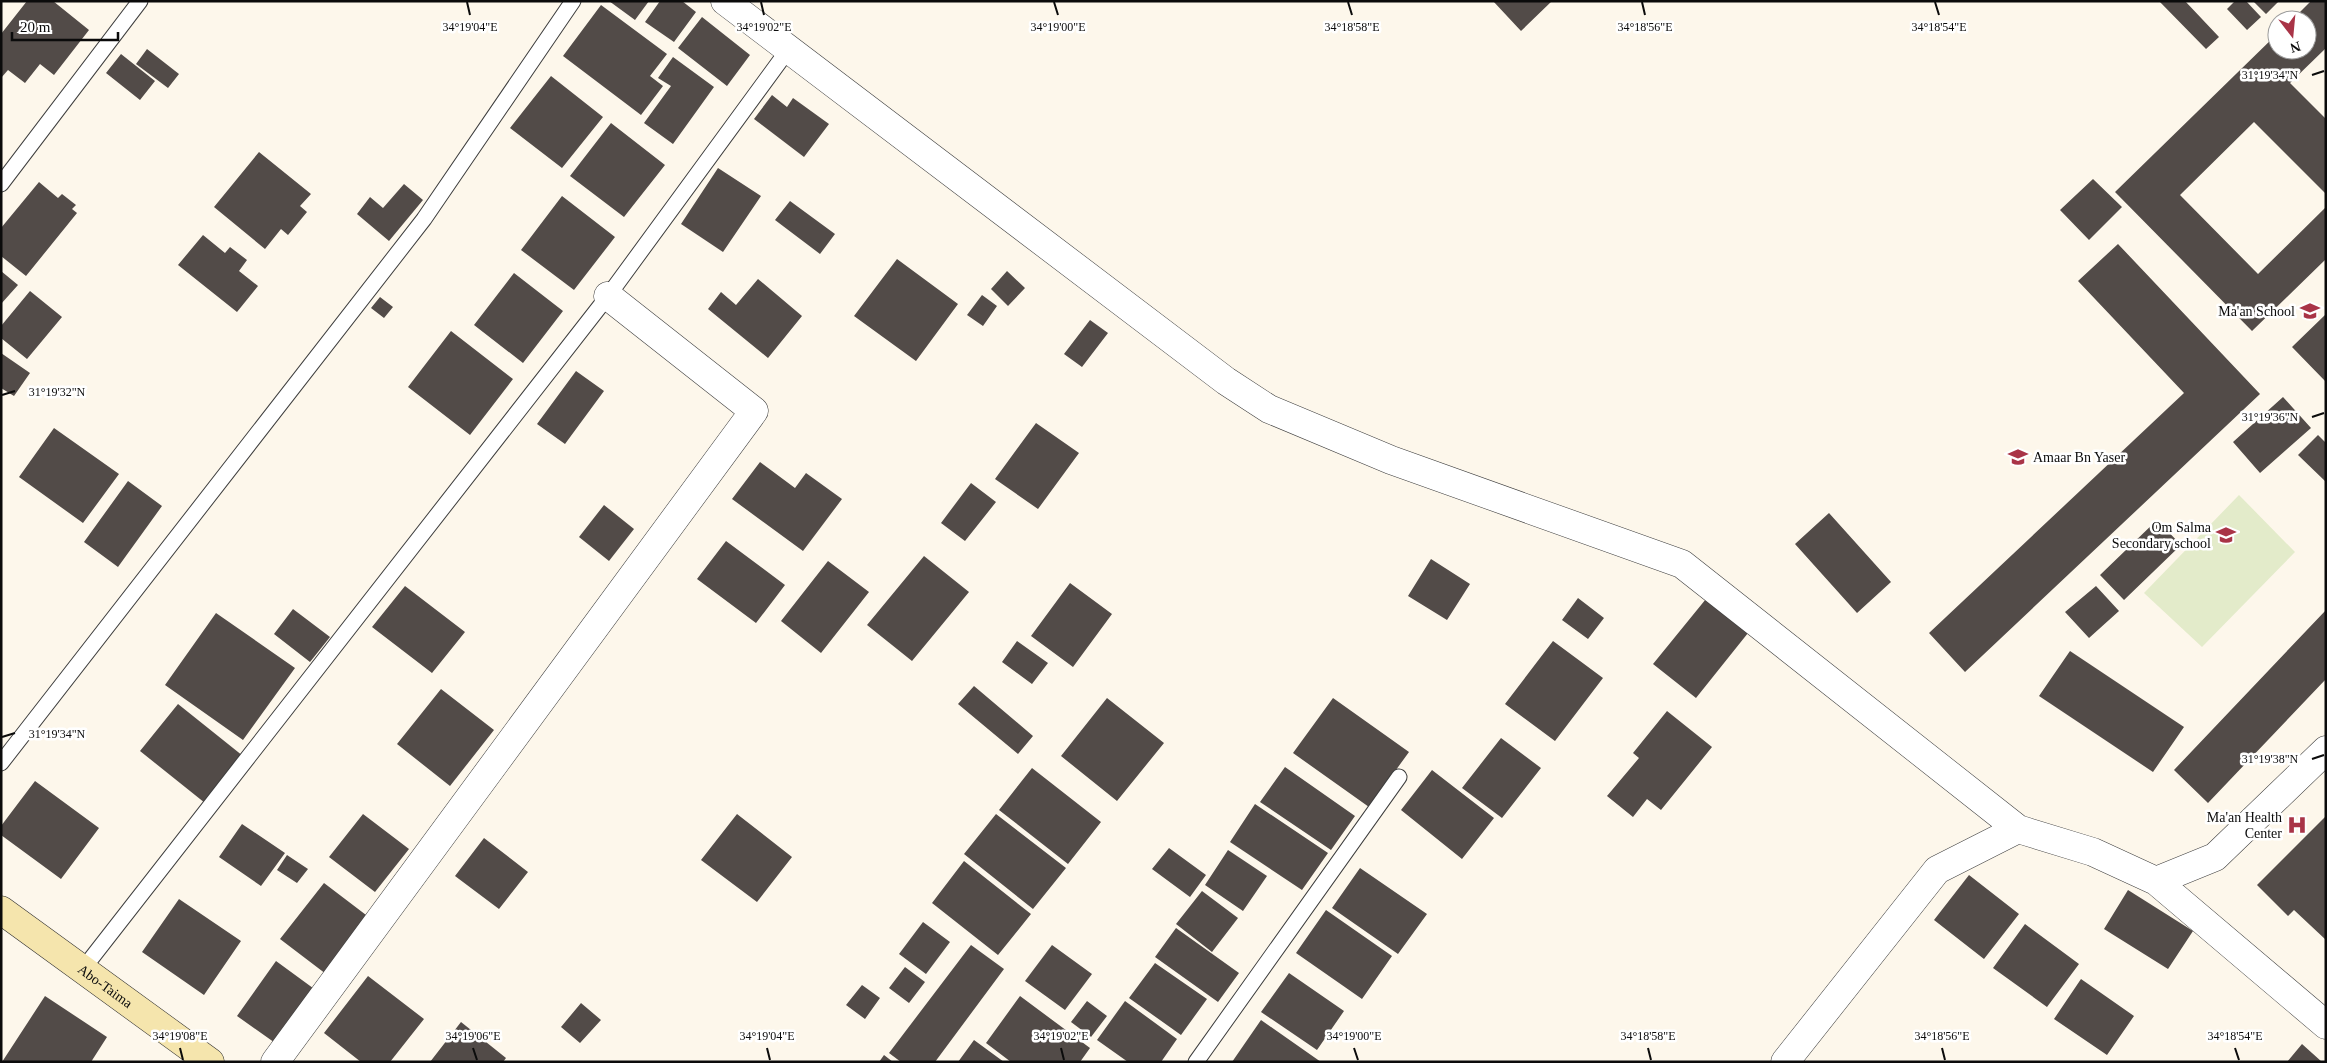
<svg xmlns="http://www.w3.org/2000/svg" width="2327" height="1063" viewBox="0 0 2327 1063" font-family="Georgia,serif">
	<style>
		.pitch { fill: #e3ebca }
		.building { fill: #524b48 }
		.lines { fill: none; stroke-linecap: round; stroke-linejoin: round }
		.lane-casing { stroke: #3e3e3e; stroke-width: 17 }
		.street-casing { stroke: #3e3e3e; stroke-width: 29 }
		.secondary-casing { stroke: #2d2d2d; stroke-width: 29 }
		.lane { stroke: #fff; stroke-width: 15 }
		.street { stroke: #fff; stroke-width: 28 }
		.secondary { stroke: #f5e5ad; stroke-width: 28 }
		.ticks { fill: none; stroke: #0b0b0b; stroke-width: 2 }
		.labels { text-anchor: middle; dominant-baseline: central; stroke-width: 5; stroke-linejoin: round; paint-order: stroke }
		.poi-label { font-size: 14px; fill: #0b0b0b; stroke: #fff; text-anchor: end }
		.street-label { font-size: 14px; fill: #0b0b0b; stroke: #fff }
		.ticks-label { font-size: 12px; text-anchor: middle; fill: #0b0b0b; stroke: #fff; stroke-width: 5; stroke-linejoin: round; paint-order: stroke }
	</style>
	<rect width="100%" height="100%" fill="#fdf7eb"/>
	<path class="pitch" d="M2239,495L2295,552L2202,647L2144,593Z"/>
	<path class="building" d="M27,1H53L89,30L54,75L40,64L25,83L8,70L1,78V34Z
		M609,1H649L635,20Z
		M660,1H682L696,12L674,42L645,22Z
		M1493,1H1552L1521,31Z
		M2159,1H2185L2219,37L2206,49Z
		M2235,1H2246L2261,17L2247,30L2227,9Z
		M2253,1H2279L2266,14Z
		M2311,1H2326V48L2290,83L2326,119V194L2254,122L2180,195L2258,274L2326,207V259L2252,331L2115,192L2277,34V50H2307V20H2292Z
		M601,5L667,54L650,76L663,86L641,115L563,56Z
		M702,17L750,55L727,86L678,48Z
		M147,49L179,74L168,88L136,64Z
		M121,54L155,81L140,100L106,73Z
		M673,57L714,87L673,144L644,123L671,86L658,78Z
		M551,76L603,117L562,168L510,128Z
		M772,95L787,107L793,98L829,124L804,157L754,119Z
		M611,123L665,165L624,217L570,176Z
		M259,152L311,194L300,206L307,212L288,235L281,229L265,249L214,207Z
		M718,168L761,196L723,252L681,224Z
		M2093,179L2122,207L2089,240L2060,210Z
		M39,182L58,198L62,194L76,205L72,209L77,213L26,276L1,256V228Z
		M404,184L423,200L389,241L357,214L370,197L383,208Z
		M562,196L615,237L574,290L521,250Z
		M790,201L835,234L820,254L775,220Z
		M203,235L225,253L230,247L247,260L239,271L258,286L237,312L178,265Z
		M2118,244L2260,394L1965,672L1929,633L2184,393L2078,281Z
		M897,259L958,304L916,361L854,316Z
		M1,271L18,285L1,304Z
		M1007,271L1025,288L1008,306L991,289Z
		M514,273L563,311L523,363L474,325Z
		M758,279L802,316L768,358L708,309L721,292L736,305Z
		M30,291L62,317L27,359L1,338V326Z
		M982,295L997,306L983,326L967,315Z
		M380,297L393,307L384,318L371,308Z
		M2326,314V382L2292,347Z
		M1090,320L1108,333L1082,367L1064,354Z
		M451,331L513,379L470,435L408,387Z
		M1,353L30,373L14,396L1,388Z
		M576,371L604,391L565,444L537,424Z
		M2283,397L2311,428L2260,473L2233,442Z
		M1036,423L1079,453L1038,509L995,479Z
		M54,428L119,474L83,523L19,477Z
		M2318,435L2326,443V482L2298,455Z
		M760,462L795,488L806,473L842,499L803,551L732,499Z
		M128,481L162,506L118,567L84,542Z
		M971,483L996,502L965,541L941,523Z
		M604,505L634,529L609,561L579,537Z
		M1829,513L1891,582L1857,613L1795,544Z
		M2157,520L2181,545L2124,600L2100,575Z
		M726,541L785,585L756,623L697,579Z
		M924,556L969,592L912,661L867,625Z
		M1431,559L1470,584L1447,620L1408,596Z
		M828,561L869,592L821,653L781,621Z
		M1070,583L1112,614L1073,667L1031,636Z
		M405,586L465,632L432,673L372,627Z
		M2096,586L2119,611L2089,638L2065,612Z
		M1710,594L1752,628L1696,698L1653,664Z
		M1578,598L1604,618L1588,639L1562,620Z
		M293,609L330,637L310,662L274,634Z
		M2326,610V679L2208,803L2174,770Z
		M216,613L295,668L243,740L165,685Z
		M1017,641L1048,663L1032,684L1002,662Z
		M1553,641L1603,678L1555,741L1505,704Z
		M2070,651L2184,727L2153,772L2039,696Z
		M974,686L1033,736L1018,754L958,704Z
		M441,689L494,730L450,786L397,744Z
		M1107,698L1164,743L1117,801L1061,756Z
		M1333,698L1409,752L1369,807L1293,753Z
		M178,704L243,756L205,803L140,751Z
		M1667,711L1712,747L1661,810L1647,799L1633,817L1607,796L1639,758L1633,753Z
		M1501,738L1541,768L1502,818L1462,788Z
		M1285,767L1355,816L1331,850L1260,802Z
		M1032,768L1101,822L1068,864L999,810Z
		M1432,770L1494,818L1462,859L1401,810Z
		M35,781L99,828L61,879L1,835V826Z
		M1255,804L1328,853L1302,890L1230,842Z
		M363,814L409,849L375,892L329,857Z
		M737,814L792,857L757,902L701,860Z
		M996,814L1066,868L1033,909L964,854Z
		M2326,816V940L2294,910L2288,916L2257,885Z
		M242,824L285,853L261,886L219,857Z
		M484,838L528,872L499,909L455,876Z
		M1169,848L1206,875L1190,897L1152,869Z
		M1228,850L1267,876L1243,911L1205,885Z
		M287,855L308,869L297,883L277,870Z
		M964,861L1031,914L998,955L932,903Z
		M1360,868L1427,914L1398,954L1332,908Z
		M1969,875L2019,914L1984,959L1934,920Z
		M324,883L370,918L326,974L280,939Z
		M2128,890L2193,931L2168,969L2104,929Z
		M1202,891L1238,918L1212,952L1176,924Z
		M179,899L241,941L204,995L142,952Z
		M1326,910L1392,956L1362,999L1296,953Z
		M923,922L950,942L926,974L899,954Z
		M2025,924L2079,964L2047,1007L1993,968Z
		M1176,928L1239,973L1218,1002L1155,957Z
		M971,945L1004,969L935,1062H901L889,1053Z
		M1052,945L1092,974L1065,1010L1025,981Z
		M276,961L317,991L278,1045L237,1016Z
		M1155,963L1207,999L1181,1035L1129,998Z
		M905,967L925,982L909,1003L889,988Z
		M1289,973L1344,1011L1317,1050L1261,1012Z
		M368,976L424,1019L390,1062H361L324,1033Z
		M2081,979L2134,1016L2107,1055L2054,1019Z
		M862,985L880,998L865,1019L846,1005Z
		M45,996L107,1037L91,1062H2Z
		M1020,996L1090,1048L1080,1062H1011L986,1043Z
		M1087,1001L1107,1016L1091,1037L1071,1022Z
		M1125,1001L1177,1039L1161,1062H1128L1097,1040Z
		M581,1003L601,1020L580,1043L561,1027Z
		M1261,1020L1321,1062H1232Z
		M461,1022L506,1058L503,1062H430Z
		M974,1040L1004,1062H958Z
		M2302,1044L2322,1062H2287Z
		M884,1055L893,1062H879Z"/>
	<g class="lines">
		<defs>
			<path id="lane" d="M1,184L140,1
				M1,763L424,219L573,1
				M83,969L608,296L788,50
				M1196,1062L1399,777"/>
			<path id="street" d="M725,1L1226,381L1269,409L1391,460L1682,564L2018,829L2093,852L2156,881L2215,857L2326,750
				M2156,881L2326,1025
				M275,1062L754,411L608,296
				M1785,1062L1937,870L2018,829"/>
			<g id="secondary">
				<path id="s1" d="M1,910L210,1062"/>
			</g>
		</defs>
		<use href="#lane" class="lane-casing"/>
		<use href="#street" class="street-casing"/>
		<use href="#secondary" class="secondary-casing"/>
		<use href="#lane" class="lane"/>
		<use href="#street" class="street"/>
		<use href="#secondary" class="secondary"/>
	</g>
	<path class="ticks" d="M467,2L470,15M761,2L764,15M1054,2L1058,15M1348,2L1352,15M1642,2L1645,15M1935,2L1939,15M2312,75L2324,71M2,395L15,391M2312,417L2324,413M2,737L15,733M2312,759L2324,755M180,1048L183,1060M473,1048L477,1060M767,1048L770,1060M1061,1048L1064,1060M1354,1048L1358,1060M1648,1048L1651,1060M1942,1048L1945,1060M2235,1048L2239,1060"/>
	<defs>
		<symbol id="school-bare" viewBox="-9 -9 18 18"><path d="M0-5L7-2L0 1L-7-2ZM-4 1L0 2.5L4 1V4Q0 6-4 4Z" fill="#a93447" stroke="#fff" stroke-width="2.5" paint-order="stroke"/></symbol>
		<symbol id="hospital-bare" viewBox="-9 -9 18 18"><path d="M-5-5h3v3.5h4V-5h3V5h-3V1.5h-4V5h-3Z" fill="#a93447" stroke="#fff" stroke-width="2.5" paint-order="stroke"/></symbol>
	</defs>
	<g fill-rule="evenodd">
		<use href="#school-bare" x="2296" y="297" width="28" height="28"/>
		<use href="#school-bare" x="2004" y="443" width="28" height="28"/>
		<use href="#school-bare" x="2212" y="521" width="28" height="28"/>
		<use href="#hospital-bare" x="2283" y="811" width="28" height="28"/>
	</g>
	<g class="labels">
		<g class="poi-label">
			<text x="2295" y="311">Ma'an School</text>
			<text x="2033" y="457" text-anchor="start">Amaar Bn Yaser</text>
			<text x="2211" y="527">Om Salma<tspan x="2211" dy="16">Secondary school</tspan></text>
			<text x="2282" y="817">Ma'an Health<tspan x="2282" dy="16">Center</tspan></text>
		</g>
		<g class="street-label">
			<text stroke="none"><textPath href="#s1" startOffset="129">Abo-Taima</textPath></text>
		</g>
	</g>
	<g class="ticks-label">
		<text x="470" y="31">34°19'04"E</text>
		<text x="764" y="31">34°19'02"E</text>
		<text x="1058" y="31">34°19'00"E</text>
		<text x="1352" y="31">34°18'58"E</text>
		<text x="1645" y="31">34°18'56"E</text>
		<text x="1939" y="31">34°18'54"E</text>
		<text x="2270" y="79">31°19'34"N</text>
		<text x="57" y="396">31°19'32"N</text>
		<text x="2270" y="421">31°19'36"N</text>
		<text x="57" y="738">31°19'34"N</text>
		<text x="2270" y="763">31°19'38"N</text>
		<text x="180" y="1040">34°19'08"E</text>
		<text x="473" y="1040">34°19'06"E</text>
		<text x="767" y="1040">34°19'04"E</text>
		<text x="1061" y="1040">34°19'02"E</text>
		<text x="1354" y="1040">34°19'00"E</text>
		<text x="1648" y="1040">34°18'58"E</text>
		<text x="1942" y="1040">34°18'56"E</text>
		<text x="2235" y="1040">34°18'54"E</text>
	</g>
	<rect width="2327" height="1063" fill="none" stroke="#0b0b0b" stroke-width="5"/>
	<g transform="translate(2292 35) rotate(164)"><circle r="24" fill="#ffffff" stroke="#9d9d9d"/>
	<path d="M0-4L9 19L0 12L-9 19Z" fill="#a93447"/>
	<text y="-8" font-size="14" font-weight="bold" text-anchor="middle" fill="#0b0b0b">N</text>
	</g>
	<path d="M12 32v8h106v-8" fill="none" stroke="#0b0b0b" stroke-width="2.5"/>
	<text x="20" y="32" font-size="15" fill="#0b0b0b" stroke="#ffffff" stroke-width="4" paint-order="stroke">20 m</text>
</svg>
